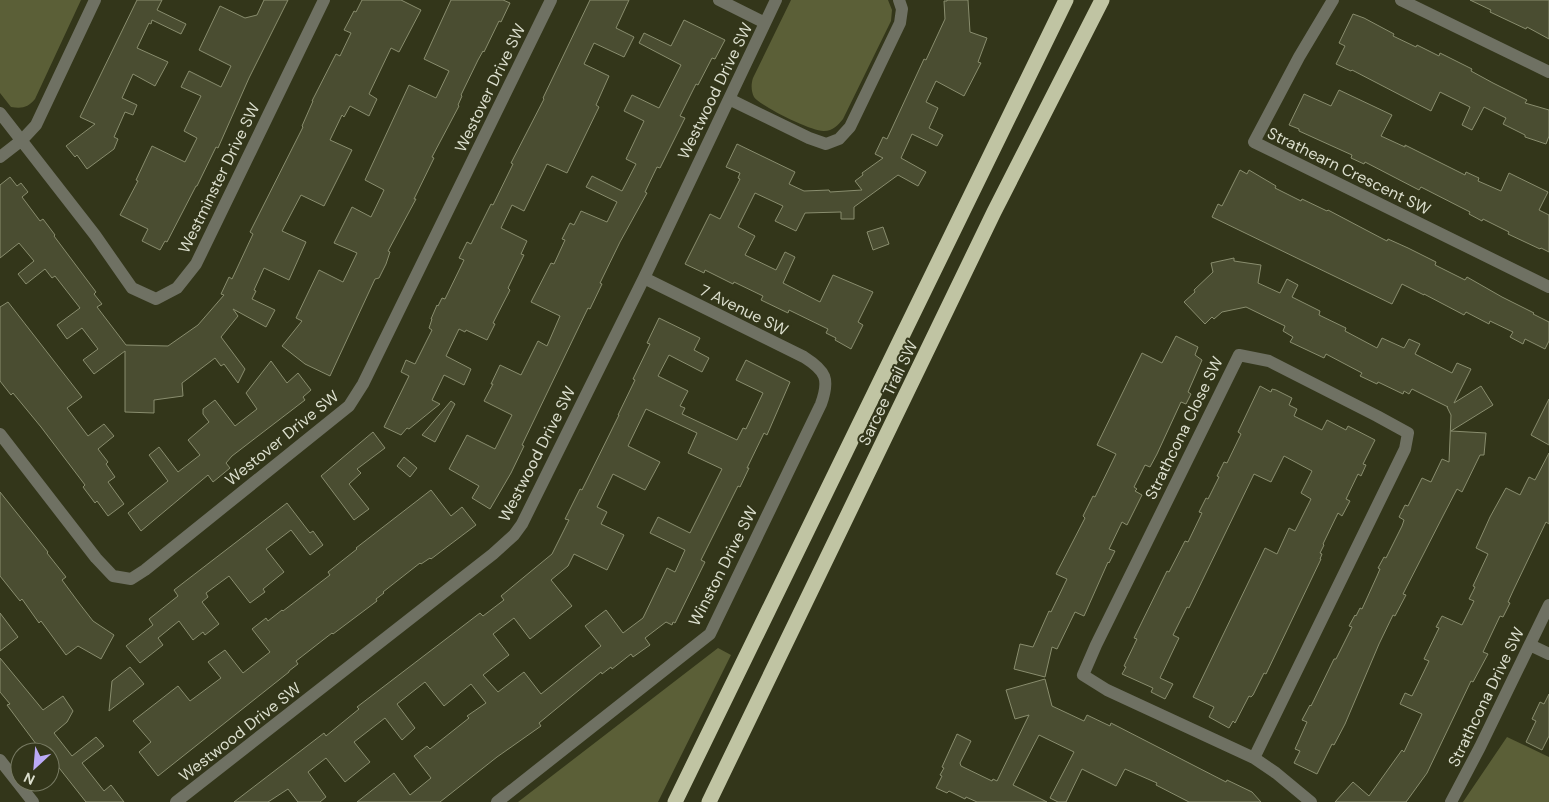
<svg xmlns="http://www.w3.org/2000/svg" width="1549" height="802" viewBox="0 0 1549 802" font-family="'DM Sans',sans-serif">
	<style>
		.green { fill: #5b5f37 }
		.building { fill: #4a4d31; stroke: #898d6e; fill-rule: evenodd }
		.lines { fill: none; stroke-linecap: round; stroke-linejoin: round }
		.minor { stroke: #6f7163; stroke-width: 12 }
		.highway { stroke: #c0c4a3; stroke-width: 15 }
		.labels { text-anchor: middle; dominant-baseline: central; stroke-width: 4; stroke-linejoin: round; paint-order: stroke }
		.street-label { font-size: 16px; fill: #dcdfce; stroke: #33361a }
	</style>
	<rect width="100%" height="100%" fill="#33361a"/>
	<path class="green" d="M0,0H81L35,99C28,107 23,109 11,107L0,93Z
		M791,0H888L892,10L891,21L843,119C838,125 833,131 824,131C813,132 760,106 754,97C751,91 751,84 753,78Z
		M718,648L731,655L658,802H518Z
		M1507,737L1549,757V802H1463Z"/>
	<path class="building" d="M137,0H162L157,10L186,24L181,34L152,20L151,24L149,23L137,48L168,62L155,86L133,74L122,98L137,105L133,115L125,112L114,137L118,139L114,149L87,169L77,155L75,157L66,146L95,124L80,117Z
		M264,0H288L249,78L218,148L216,147L197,186H196L167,242L165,241L160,250L142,241L148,229L120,215L138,181L136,180L152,146L185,162L197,138L184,131L201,96L181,87L189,71L221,87L231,66L199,50L220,6L245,18L257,15Z
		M362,0H401L421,10L399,52L391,48L369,94L377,99L369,116L350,106L344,117L342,115L330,140L352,150L324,206L301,195L282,231L306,242L289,280L264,268L254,290L256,291L252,299L275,310L266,327L233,309L238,316L221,337L245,369L238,383L224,364L221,366L215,358L182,383L183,396L154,400V413L125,412V351L94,374L83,360L98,349L82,328L67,339L57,325L80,308L55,276L52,278L45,269L26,284L18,274L34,261L19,243L0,258V185L10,177L17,186L21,183L28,192L22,197L40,221L43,219L55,235L54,236L96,292L94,294L102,304L97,307L126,345L168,346L198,325L224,295L221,294L229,277L232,279L253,234L250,232L303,127L302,126L313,101H312L336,54L340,56L351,33L344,30L354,11L356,12Z
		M451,0H503L510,3L501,22L499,21L484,52L483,51L478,60L461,95L462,96L458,105L459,106L432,157L434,158L414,199H416L388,251L390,252L386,264L379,278L375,279L330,376L305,364L282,346L302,321L296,318L319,270L343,282L357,253L334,243L352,207L371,217L384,190L365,180L409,85L436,98L449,71L424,59Z
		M590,0H629L616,28L634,37L624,57L594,43L584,64L609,76L596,105L599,107L567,173L547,164L524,211L512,205L501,228L527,241L521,254L524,255L508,288L510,290L493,323L495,324L487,340L466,330L465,332L459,329L446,356L471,369L464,385L444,375L432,400L440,404L409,429L407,428L401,435L384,427L409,376L401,372L406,360L415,364L432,330L429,328L432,319H431L437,305L438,306L442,298L445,299L464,260L459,258L467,242L471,244L491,204L493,205L513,164L511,163L544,99L543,98Z
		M947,0H968L970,32L987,38L978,62L981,63L964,96L936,81L926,102L938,108L929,128L943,135L937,146L912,134L901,158L926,172L918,186L898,175L854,207V219H841V212L805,213L796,231L775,221L783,206L755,193L738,227L755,236L745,255L776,270L785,252L795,257L783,283L820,302L833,275L873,292L858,322L863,325L851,349L835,340L836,338L826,333L828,329L789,310L788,313L761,300L763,296L734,282L733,284L705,270L704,273L685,264L710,214L720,219L740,179L738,178L740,173L726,167L737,144L795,172L789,184L804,191L829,190L830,192L862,190L855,181L863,175L862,173L883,158L875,154L883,137L887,139L924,59L926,60L945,19L944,1H947Z
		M1470,0H1549V39L1527,27L1526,29L1490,12L1491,10Z
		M1353,14L1364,18L1394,34L1393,36L1416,47L1417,45L1439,56L1440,53L1472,69L1471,71L1493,83L1527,100L1525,103L1549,110V136L1546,144L1525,137V135L1503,124L1506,118L1484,107L1472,130L1462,125L1470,107L1440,92L1431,111L1352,70L1351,71L1336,64L1345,46L1339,43Z
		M684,20L725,40L715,59L712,58L698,85L696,84L680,116L685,118L660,168L657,167L645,192L647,193L620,242L600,283L602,284L590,309L588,308L522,445L524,446L511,473L490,509L472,498L479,486L449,469L467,435L495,449L512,415L484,401L493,384H491L500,365L521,375L538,341L547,346L560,316L531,302L551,263L554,264L565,240L562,239L570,223L574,225L581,211L607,222L617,202L586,187L592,176L622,191L636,164L626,159L644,121L624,111L632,95L659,108L681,65L639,43L644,33L671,46Z
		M1339,90L1392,115L1381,136L1405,147V145L1465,175L1466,172L1479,178L1478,181L1501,191L1509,173L1548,192L1539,210L1549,215V252L1541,248L1540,249L1508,234L1509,232L1483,219L1482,221L1469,214L1470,212L1421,187L1419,190L1365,162L1364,164L1351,158L1352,155L1299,131V129L1289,125L1304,94L1331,106Z
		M1240,170L1247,174L1249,170L1276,186L1275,188L1301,201L1302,199L1327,211L1328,210L1383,239L1387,241L1388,239L1408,248L1436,262L1435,265L1465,280L1467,277L1502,297L1534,313L1533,314L1549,322V341L1545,349L1525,339L1523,344L1510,337L1513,332L1490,321L1489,324L1466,312L1464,315L1424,294V295L1402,284L1392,304L1212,217L1218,204L1222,206Z
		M883,227L889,244L873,250L867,232Z
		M1234,258V261L1261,265L1258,283L1280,293L1287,279L1298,285L1292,297L1320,311L1319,315L1346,328L1345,331L1377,348L1382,338L1404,348L1409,339L1420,344L1415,354L1452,373L1457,363L1471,369L1454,403L1481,386L1493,405L1451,431L1486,433L1484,455H1480L1462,492L1457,489L1444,514L1403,594L1406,595L1395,616L1393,615L1379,644L1345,724L1334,745L1332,744L1317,774L1294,763L1300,751L1295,749L1307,722L1302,720L1310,705L1311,706L1334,659H1336L1352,627L1349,626L1355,615L1356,616L1360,608L1362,609L1377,576L1380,569L1378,568L1384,557L1386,558L1402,526L1404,520L1399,517L1405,505L1408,506L1422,478L1431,482L1442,459L1449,462L1451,415L1447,407H1448L1412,389L1409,394L1404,391L1403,394L1378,382L1377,384L1360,376L1362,373L1326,354L1324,358L1290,342L1293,337L1283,331L1285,326L1246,307L1222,312L1214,319L1212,317L1205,324L1184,302L1195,292L1194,290L1213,272L1211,263Z
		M8,302L82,397L67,408L88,436L104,424L114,436L98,449L108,462L106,464L115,477L108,482L124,504L108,516L97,501L95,503L83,487L85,485L41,427L13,393L11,395L0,381V307Z
		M659,318L700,338L694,350L709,358L702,372L669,355L658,376L688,391L680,406L685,408L682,414L737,440L743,428L746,429L763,393L736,380L746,360L790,382L767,435L764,433L747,468H749L740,487L738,486L701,560L705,562L675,623L673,622L672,625L666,622L645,638L650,645L633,657L631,654L612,669L611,667L602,674L601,672L539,723L541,726L497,757L440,802H357L394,773L410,795L431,778L414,756L427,746L430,749L469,718L467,716L486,703L471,684L444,706L425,682L397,704L415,728L402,740L385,718L354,742L370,762L345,782L326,758L308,772L326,797L320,802H298L288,789L268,802H234L324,733L326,736L359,709L357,707L480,613L483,616L504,600L501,596L552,554L569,520L565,519L580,489L582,490L619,415H618L635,380L633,379L650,344L647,343ZM646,409L697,433L688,453L722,469L690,533L658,517L650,533L685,550L675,572L667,568L643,618L623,633L606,610L585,626L601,646L541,694L524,672L498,692L483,675L509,655L493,634L514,618L530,639L572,606L551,580L568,566L574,554L607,570L624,535L601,524L607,512L597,507L613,474L645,490L660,462L628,446Z
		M1176,336L1198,347L1195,355L1202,360L1188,392L1191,394L1186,404L1181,402L1157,454L1150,467L1145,465L1134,487L1137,489L1135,491L1142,495L1127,525L1122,522L1109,549L1115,551L1109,563L1108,562L1084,616L1075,612L1057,649L1052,647L1045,677L1014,669L1020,644L1033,647L1049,611L1051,612L1067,579L1056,574L1085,518L1083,516L1093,496L1095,497L1116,454L1097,445L1142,353L1162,363Z
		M271,361L287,383L298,373L311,390L303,397L305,400L232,456L226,463L230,468L213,482L208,475L141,531L128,513L168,481L149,455L159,447L178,472L200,455L188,440L209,422L203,414V409L215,400L235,426L257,409L246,393Z
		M1260,386L1271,392L1272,389L1276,390L1292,398L1289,405L1297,409L1294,416L1322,430L1327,420L1346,430L1348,426L1375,440L1363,464L1366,465L1361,476L1358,474L1346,499L1350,501L1342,516L1338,513L1323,544L1324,545L1320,553L1322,554L1320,559H1321L1266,674L1264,673L1253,695L1251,697L1249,696L1235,723L1233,721L1229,728L1209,717L1214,707L1193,697L1265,548L1277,554L1289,528L1295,531L1311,499L1301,493L1312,471L1284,456L1271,482L1254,474L1189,608L1187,607L1173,635L1179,638L1160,678L1173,684L1165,699L1151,692L1153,688L1122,674L1126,667L1124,666L1137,639L1134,638L1167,571L1169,572L1185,541L1188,542L1202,513L1199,512L1206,498L1208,499L1219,477L1217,476L1224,462L1227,463L1241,434L1238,432Z
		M1549,399V445L1531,435Z
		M451,401L455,404L435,442L422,435Z
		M373,432L385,448L357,469L361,473L349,484L369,509L354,520L321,476Z
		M1549,453V524L1546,522L1513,591L1508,602L1510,603L1503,617L1500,616L1483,652L1488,654L1473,682L1471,681L1427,773L1406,802H1335L1353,782L1369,796L1402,750L1404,752L1422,714L1400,704L1405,693L1412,696L1429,661L1424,659L1439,628L1436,627L1442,616L1462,625L1474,601L1469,599L1475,587L1473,586L1488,554L1476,548L1490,517L1506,488L1520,495L1529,477L1535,480Z
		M404,457L417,468L410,477L397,466Z
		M431,490L451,516L462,507L476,525L431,559L430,558L421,564L420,563L383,592L384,593L376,599L377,601L333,634L332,633L296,661L298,664L289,671V672L158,776L139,752L151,742L133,721L178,686L190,701L221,678L208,662L225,650L243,673L270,652L252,629L266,618L268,621L282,610L283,611L330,575L328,572L357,549L356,548Z
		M0,492L48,552L47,553L66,577L62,580L79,603L93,621L114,635L101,659L78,646L66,655L41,621L39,623L22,599L20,601L0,576Z
		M287,503L310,533L313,531L323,545L310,555L291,530L266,549L284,572L263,589L265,592L250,603L229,576L206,593L208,597L202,602L219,624L205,635L203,632L193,640L179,621L158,638L163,645L140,663L126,646L153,625L149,619L178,596L174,590Z
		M0,613L18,637L0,651Z
		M0,658L43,710L63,696L73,711L67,722L54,733L72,756L96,737L104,746L82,763L104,791L111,785L124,802H86L56,764L50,768V752H42L7,705L10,704L0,692Z
		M130,667L144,684L109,711L112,681Z
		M1045,679L1052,706L1084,721L1087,715L1110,726L1111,723L1226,782L1227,780L1252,792L1261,802H1189L1156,785L1157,783L1125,769L1116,786L1082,769L1066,802H1058L1050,798L1074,752L1039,735L1013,785L1047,802H977L966,797L965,799L949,791L947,793L936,788L942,776L940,775L944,768L942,767L957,734L971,741L960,763L961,766L992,781L993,779L997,781L1029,715L1015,719L1006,690Z
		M1549,694V736L1542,750L1526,742L1536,721L1532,719L1540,702L1544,704Z"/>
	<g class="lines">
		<path class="minor" d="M719,0L765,23
			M1333,0L1299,57L1254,142L1549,287
			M1401,0L1549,72
			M729,99L809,138L826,144L839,139L850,127L900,23L902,9L899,0
			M0,113L95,235L132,288L156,299L177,288L196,264L324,0
			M0,157L22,140L36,125L95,0
			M0,434L96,558L113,576L131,579L145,570L349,406L363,384L551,0
			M1530,645L1549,654
			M1254,758L1405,449L1408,433L1377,416L1269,361L1239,355L1096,645L1083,675L1107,690L1254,758L1276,773L1311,802
			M0,760L33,802
			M176,802L493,554L514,535L522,524L644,278L776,0
			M497,802L710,634L821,404C830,379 826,371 804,357L644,278
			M1451,802L1480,747L1549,605"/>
		<path class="highway" d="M675,802L1066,0
			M709,802L994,212L1102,0"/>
	</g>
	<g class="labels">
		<g class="street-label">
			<text transform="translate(490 88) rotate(-64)">Westover Drive SW</text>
			<text transform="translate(715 91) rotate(-64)">Westwood Drive SW</text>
			<text transform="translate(1349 171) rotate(26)">Strathearn Crescent SW</text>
			<text transform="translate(219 178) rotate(-64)">Westminster Drive SW</text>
			<text transform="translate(744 310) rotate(26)">7 Avenue SW</text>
			<text transform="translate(888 393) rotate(-64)">Sarcee Trail SW</text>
			<text transform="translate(1184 428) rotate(-64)">Strathcona Close SW</text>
			<text transform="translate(282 438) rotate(-39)">Westover Drive SW</text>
			<text transform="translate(537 454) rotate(-63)">Westwood Drive SW</text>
			<text transform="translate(723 566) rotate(-63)">Winston Drive SW</text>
			<text transform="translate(1486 697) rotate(-64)">Strathcona Drive SW</text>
			<text transform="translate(240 732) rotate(-38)">Westwood Drive SW</text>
		</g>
	</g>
	<g transform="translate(35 767) rotate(206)"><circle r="24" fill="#33361a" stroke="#777a62"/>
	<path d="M0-4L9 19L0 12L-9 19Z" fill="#bbaaf6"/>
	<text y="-8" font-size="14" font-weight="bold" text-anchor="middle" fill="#dcdfce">N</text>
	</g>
</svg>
